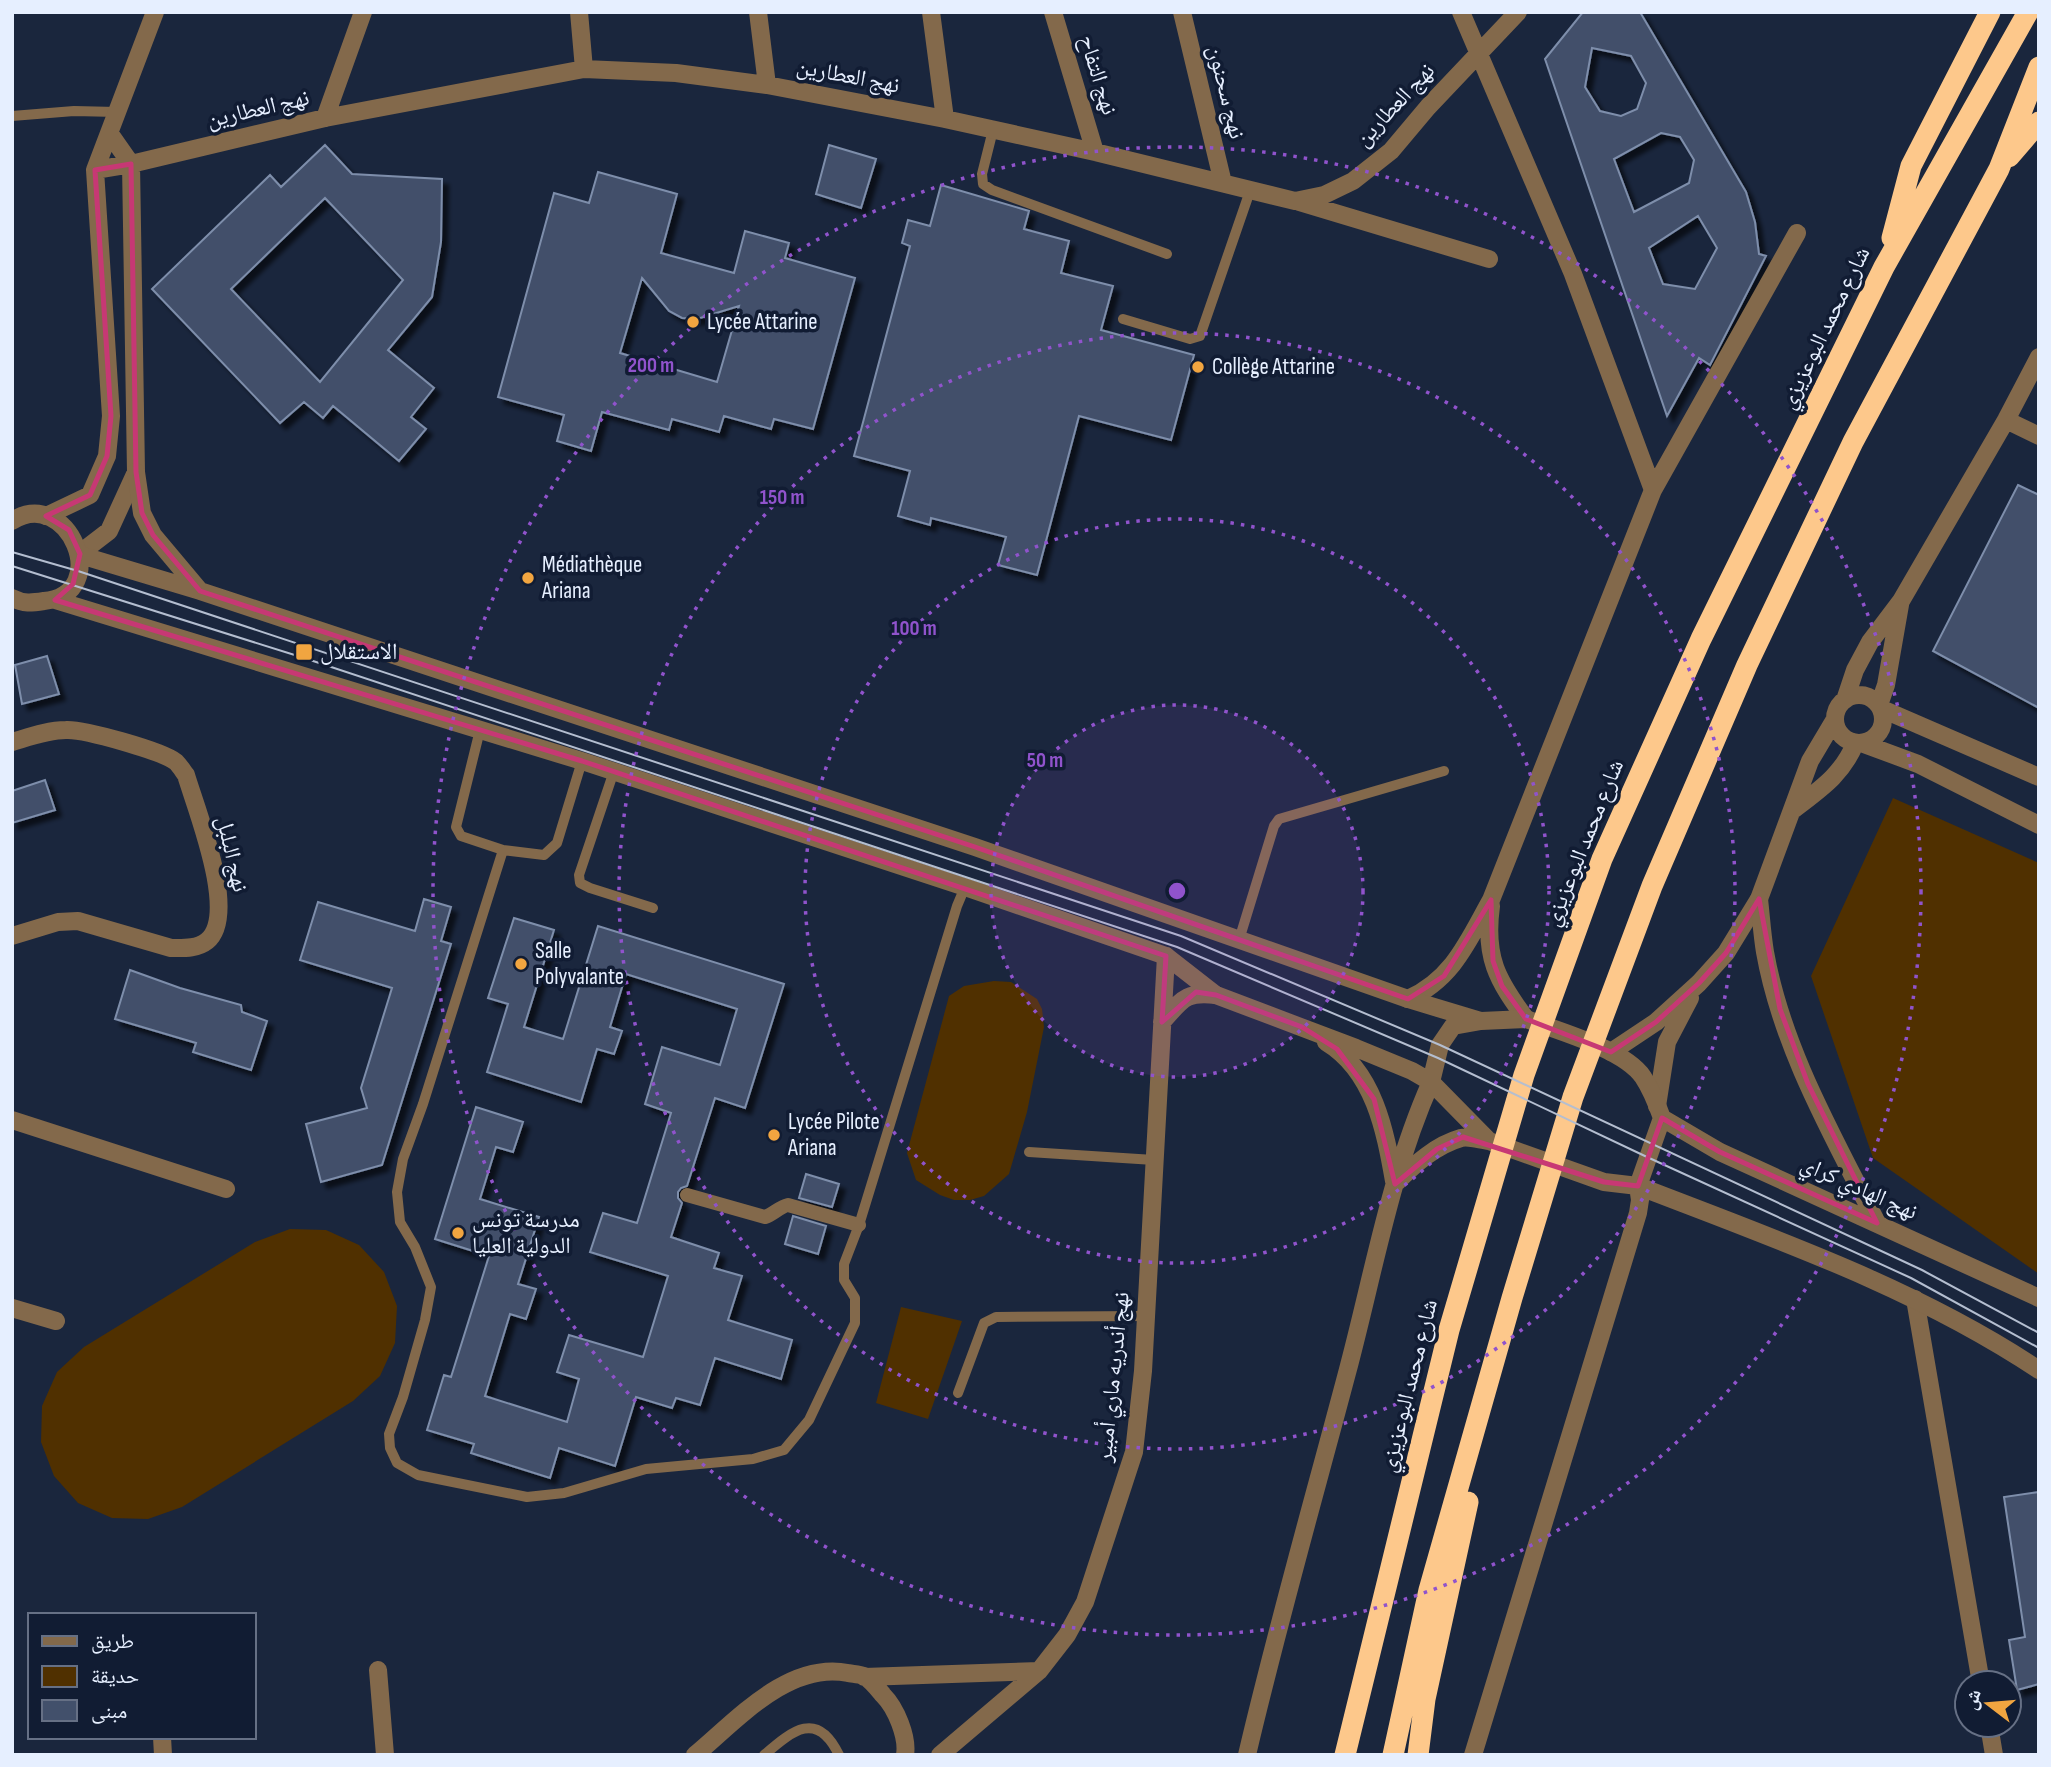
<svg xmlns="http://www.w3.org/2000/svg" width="2051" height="1767" viewBox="0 0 2051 1767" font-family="'Sofia Sans Condensed','Noto Naskh Arabic',sans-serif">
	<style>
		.green { fill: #503000 }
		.building { fill: #42506b; stroke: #7e8eab; stroke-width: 2; fill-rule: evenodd; filter: url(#shadow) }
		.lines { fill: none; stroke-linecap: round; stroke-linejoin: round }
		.service { stroke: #83694b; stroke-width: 10 }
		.pedestrian { stroke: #83694b; stroke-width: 14 }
		.minor { stroke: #83694b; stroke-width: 18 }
		.tertiary { stroke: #83694b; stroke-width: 18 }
		.motorway { stroke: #fdc88b; stroke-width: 21 }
		.tram { stroke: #b4bed0; stroke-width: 2 }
		.marked { fill: none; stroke: #c73874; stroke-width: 5; stroke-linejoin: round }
		.ring { fill: none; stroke: #9053cc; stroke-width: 3.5; stroke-dasharray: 3.5 7 }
		.poi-dot { fill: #f1a540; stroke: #111c33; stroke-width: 2.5 }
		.labels { text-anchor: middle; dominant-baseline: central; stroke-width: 7; stroke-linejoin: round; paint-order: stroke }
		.street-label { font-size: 23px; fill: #e6efff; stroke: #111c33 }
		.poi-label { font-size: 23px; fill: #e6efff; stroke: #111c33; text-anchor: start }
		.centre { fill: #9053cc; stroke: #111c33; stroke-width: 3.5 }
		.ring-label { font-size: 21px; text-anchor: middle; font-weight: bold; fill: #9053cc; stroke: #111c33; stroke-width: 7; stroke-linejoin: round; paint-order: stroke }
	</style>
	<defs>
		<filter id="shadow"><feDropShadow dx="6" dy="6" stdDeviation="2" flood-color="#0009"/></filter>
	</defs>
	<rect width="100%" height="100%" fill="#1a263d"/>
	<path class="green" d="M1893,798L2039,863V1274L1873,1158L1811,976Z
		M994,981L1011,982L1037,999L1042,1009L1044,1027L1027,1112L1009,1174L984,1196L970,1200H954L940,1195L916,1180L907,1153L949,996L964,986Z
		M290,1229L326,1230L359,1245L384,1272L397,1306L395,1343L380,1376L353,1401L182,1507L148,1519L112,1518L78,1503L54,1476L41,1442L42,1406L57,1372L84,1347L255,1242Z
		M901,1307L962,1321L928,1419L876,1403Z"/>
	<path class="building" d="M1583,12H1640L1746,192L1755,222L1759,254L1766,256L1710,365L1699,358L1667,416L1545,59ZM1592,48L1631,56L1646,83L1637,109L1621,116L1600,111L1585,87ZM1661,133L1680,137L1694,160L1689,183L1634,212L1614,159ZM1698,216L1717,248L1695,289L1663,284L1649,248Z
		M325,145L352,174L442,179L441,242L432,297L388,350L434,388L411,417L426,429L399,461L333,406L323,418L304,402L280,423L152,289L270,175L281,187ZM325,198L403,280L320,382L231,289Z
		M829,145L876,159L861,208L816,194Z
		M598,172L677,194L661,253L734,273L745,231L789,243L785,258L855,278L813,429L774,419L771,429L724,416L719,432L672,419L669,430L602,412L591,451L557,441L564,415L498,397L554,193L589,203ZM642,278L669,311L682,318L697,319L739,306L717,382L620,353Z
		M941,185L1029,211L1024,229L1069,241L1061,273L1113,286L1101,330L1194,355L1171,440L1079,416L1037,575L998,565L1006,537L931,518L930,525L898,516L910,471L854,456L910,246L902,243L908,220L930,226Z
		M2018,485L2039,495V708L1933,651Z
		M47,656L59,694L22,704L15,665Z
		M45,780L55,810L12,823V791Z
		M424,899L451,907L441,941L451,944L382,1165L321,1182L306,1124L367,1108L361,1088L392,988L300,960L318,902L415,931Z
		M514,918L554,930L524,1027L563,1039L598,926L784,984L745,1108L715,1098L687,1186L681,1188L678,1192V1198L682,1203L671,1237L719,1253L714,1268L742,1276L728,1320L792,1340L781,1379L715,1358L700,1405L676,1398L672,1408L636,1397L615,1466L559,1448L550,1478L471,1453L474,1444L427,1430L444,1375L451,1377L489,1256L435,1239L476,1107L523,1122L513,1152L496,1147L480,1199L539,1217L518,1284L536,1289L526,1319L510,1314L485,1396L567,1422L579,1379L557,1372L569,1335L643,1357L668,1276L590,1252L603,1213L637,1223L671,1113L645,1104L662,1047L720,1065L737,1009L626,974L610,1027L622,1031L614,1054L597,1049L581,1102L487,1072L508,1004L488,998Z
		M130,970L180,988L241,1005L242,1012L267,1021L251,1070L193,1052L196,1043L115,1019Z
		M806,1174L839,1184L832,1207L799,1198Z
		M793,1216L826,1226L818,1254L785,1244Z
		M2039,1492V1684L2017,1690L2009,1640L2025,1637L2004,1497Z"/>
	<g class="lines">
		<path class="service" d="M12,116L74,111L117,112
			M993,130L982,174L983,184L992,190L1167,254
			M1123,319L1190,339L1200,336L1250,191
			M480,730L456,827L461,836L503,850
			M582,761L557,843L544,855L503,850L423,1104L403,1159L397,1192L400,1222L415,1247L431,1287L425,1320L403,1397L389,1434L390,1448L397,1463L418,1475L527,1497L564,1493L646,1469L753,1459L784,1450L809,1420L855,1323V1298L844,1280V1264L859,1225L957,906L965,887
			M614,771L579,875L580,883L590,888L653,908
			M1239,940L1274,826L1279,819L1444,771
			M1029,1152L1154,1160
			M958,1393L984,1323L996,1317L1146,1316
			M764,1755C792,1731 817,1709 839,1755"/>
		<path class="pedestrian" d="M687,1195L765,1217C774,1214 779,1207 788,1205L859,1225"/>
		<path class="minor" d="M579,12L584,69
			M758,12L767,85
			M931,12L945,119
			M1053,12L1095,152
			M1182,12L1223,183
			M325,118L363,12
			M95,170L131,164L325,118L584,69L676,73L767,85L945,119L1095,152L1295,201L1324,195L1353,181L1391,151L1428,107L1518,12
			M1299,202L1489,259
			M2006,420L2039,436
			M1653,490L1797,233
			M46,516L90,495L107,456L111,416L95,170L155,12
			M79,554L109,531L136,472L131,164L110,134
			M1835 719a24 24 0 1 1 48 0a24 24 0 1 1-48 0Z
			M1845,700L1855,670L1870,642L1901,601L2006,420L2039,357
			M1879,705L1886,685L1900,605
			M1882,709L2039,777
			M12,742C29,737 48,730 66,730C84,729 162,751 176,762C180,766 183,771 186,775C196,809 239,915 207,941C197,949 183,948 171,948L78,921L58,922L12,936
			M1864,744L1918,764L2039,825
			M1793,810C1820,789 1841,776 1855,744
			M1491,906C1484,957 1497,980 1526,1019
			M1408,999C1453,979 1468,941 1491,900L1653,490L1573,274L1461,12
			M1162,1022C1182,1000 1185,991 1216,995
			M1611,1052L1656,1022L1699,983L1726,953L1759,899L1810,761L1835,719
			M1657,1106L1667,1042L1690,998
			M12,1120L226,1189
			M1915,1299L1981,1683
			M12,1308L56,1321
			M378,1670L385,1755
			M864,1677L1039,1671
			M1989,1725L1994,1755
			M162,1737L163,1755
			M695,1755C736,1721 788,1661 848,1673C852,1674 859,1674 864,1676C871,1680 878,1689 883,1695C896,1708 908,1737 905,1755
			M940,1755L1039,1671L1067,1635L1085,1602L1134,1452L1143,1371L1166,956"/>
		<path class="tertiary" d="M136,472L142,513L153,535L200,591
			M12,521C68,485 114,594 44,601C31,603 24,604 12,598
			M80,555L200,591L975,847L1408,999L1481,1021
			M55,600L582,761L965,887L1166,956L1216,995L1356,1048L1412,1071L1431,1082C1390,1174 1373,1276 1347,1373C1313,1501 1277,1627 1247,1755
			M1759,899C1761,916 1762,934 1765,952C1782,1048 1833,1136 1877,1223
			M1526,1019C1558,1031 1624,1049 1643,1077C1651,1089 1657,1104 1662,1118L1638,1186L1604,1182L1489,1141L1431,1082L1440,1045L1453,1026L1481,1021Z
			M1326,1042C1374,1071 1385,1130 1394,1181
			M1662,1118L1720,1152L2039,1298
			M1397,1182C1415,1164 1436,1145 1461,1138C1469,1136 1480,1140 1489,1141
			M1473,1755L1638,1213L1640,1200L1638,1186C1775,1239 1916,1288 2039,1370"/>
		<path class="motorway" d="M2009,157L2039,122
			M1892,238L1911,166L1990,12
			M1345,1755L1449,1330L1524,1075L1602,859L1701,639L1884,267L2028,12
			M1393,1755L1429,1590L1512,1298L1573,1097L1652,886L1747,665L1853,442L1999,169L2039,67
			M1418,1755L1425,1699L1468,1502"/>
		<path class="tram" d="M12,552L78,571L1181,936L1440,1045L1922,1270L2039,1333
			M12,566L301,657L1177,947L1438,1058L1647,1157L1911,1278L2039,1348"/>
	</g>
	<path class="marked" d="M131,164L136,472L142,513L153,535L200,591L975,847L1408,999L1444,976L1491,900L1493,961L1502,986L1526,1019L1611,1052L1656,1022L1699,983L1726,953L1759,899L1780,1009L1808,1084L1877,1223L1720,1152L1662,1118L1638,1186L1604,1182L1463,1137L1437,1149L1395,1184L1374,1099L1337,1049L1302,1027L1216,995L1196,992L1162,1022L1166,956L582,761L55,600L73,584L80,554L69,530L46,516L90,495L107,456L111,416L95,170Z"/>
	<circle cx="1177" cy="891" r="186" fill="#9053cc" fill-opacity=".12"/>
	<g class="ring">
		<circle cx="1177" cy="891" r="186"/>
		<circle cx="1177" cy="891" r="372"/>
		<circle cx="1177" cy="891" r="558"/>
		<circle cx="1177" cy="891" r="744"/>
	</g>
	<g class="poi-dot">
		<circle cx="693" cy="322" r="7"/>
		<circle cx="1198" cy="367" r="7"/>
		<circle cx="528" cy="578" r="7"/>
		<rect x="295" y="643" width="18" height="18" rx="3.5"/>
		<circle cx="521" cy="964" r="7"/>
		<circle cx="774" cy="1135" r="7"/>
		<circle cx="458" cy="1233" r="7"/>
	</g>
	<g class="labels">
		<g class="street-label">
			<text transform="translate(1098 75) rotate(73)">نهج التفاح</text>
			<text transform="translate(848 76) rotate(11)">نهج العطارين</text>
			<text transform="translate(1226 92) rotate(76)">نهج سحنون</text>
			<text transform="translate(1395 105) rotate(-47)">نهج العطارين</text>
			<text transform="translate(258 109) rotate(-13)">نهج العطارين</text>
			<text transform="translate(1825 328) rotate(-64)">شارع محمد البوعزيزي</text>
			<text transform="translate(1584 843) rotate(-68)">شارع محمد البوعزيزي</text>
			<text transform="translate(232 854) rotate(77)">نهج البلبل</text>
			<text transform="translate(1859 1188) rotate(24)">نهج الهادي كراي</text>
			<text transform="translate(1113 1377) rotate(-84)">نهج أندريه ماري أمبير</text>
			<text transform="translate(1409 1386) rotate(-76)">شارع محمد البوعزيزي</text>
		</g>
		<g class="poi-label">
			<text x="707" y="322">Lycée Attarine</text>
			<text x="1212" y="367">Collège Attarine</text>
			<text x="542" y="565">Médiathèque<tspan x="542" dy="26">Ariana</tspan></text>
			<text x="320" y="652">الاستقلال</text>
			<text x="535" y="951">Salle<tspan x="535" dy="26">Polyvalante</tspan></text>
			<text x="788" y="1122">Lycée Pilote<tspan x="788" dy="26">Ariana</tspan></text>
			<text x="472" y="1220">مدرسة تونس<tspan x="472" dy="26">الدولية العليا</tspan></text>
		</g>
	</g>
	<circle cx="1177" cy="891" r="10" class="centre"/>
	<g class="ring-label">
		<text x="651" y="372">200 m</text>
		<text x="782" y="504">150 m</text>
		<text x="914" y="635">100 m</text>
		<text x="1045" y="767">50 m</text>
	</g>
	<rect width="2051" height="1767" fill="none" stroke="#e6efff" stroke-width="28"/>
	<rect x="28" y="1613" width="228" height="126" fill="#111c33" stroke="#667085" stroke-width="2"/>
	<rect x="42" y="1636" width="35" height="10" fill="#83694b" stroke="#667085" stroke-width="2"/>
	<text x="91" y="1648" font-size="21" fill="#e6efff">طريق</text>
	<rect x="42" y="1666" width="35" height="21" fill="#503000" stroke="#667085" stroke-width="2"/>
	<text x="91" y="1683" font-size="21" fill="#e6efff">حديقة</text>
	<rect x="42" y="1700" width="35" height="21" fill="#42506b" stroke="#667085" stroke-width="2"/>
	<text x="91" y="1718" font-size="21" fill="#e6efff">مبنى</text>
	<g transform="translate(1988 1704) rotate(286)"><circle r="33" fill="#111c33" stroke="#667085" stroke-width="2"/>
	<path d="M0-5L12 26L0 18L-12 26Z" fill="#f1a540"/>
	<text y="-10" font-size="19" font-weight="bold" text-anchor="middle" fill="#e6efff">ش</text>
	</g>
</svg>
